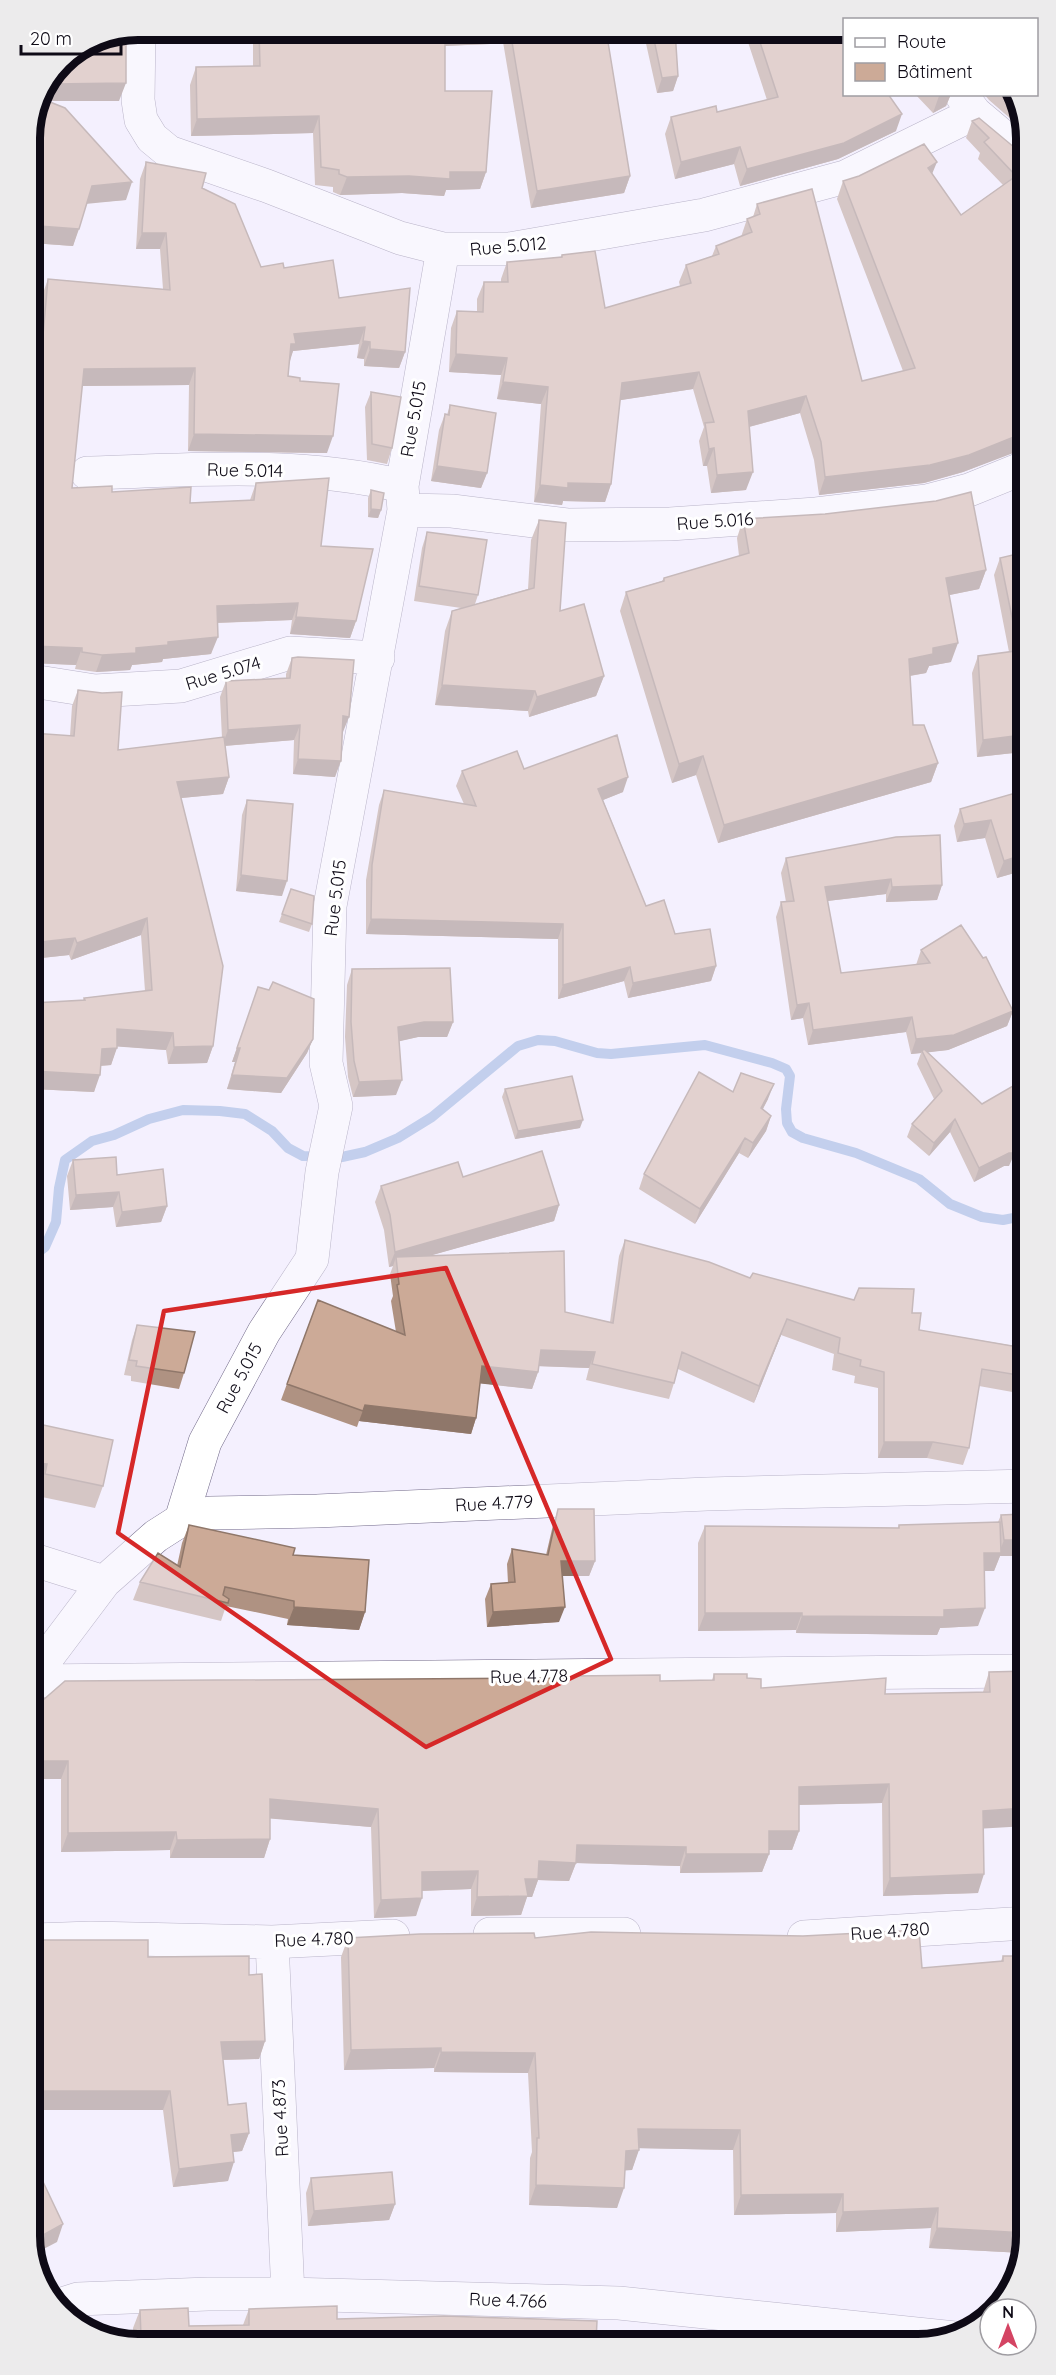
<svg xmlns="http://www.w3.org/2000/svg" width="1056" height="2375" viewBox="0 0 1056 2375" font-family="Quicksand,sans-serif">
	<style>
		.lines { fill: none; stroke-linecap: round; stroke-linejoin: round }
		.stream { stroke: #87a7d9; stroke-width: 10 }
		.minor-casing { stroke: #736b8a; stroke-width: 34 }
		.minor { stroke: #fff; stroke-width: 33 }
		.wall { fill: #af9282 }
		.shaded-wall { fill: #8f776a }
		.building { fill: #ccaa97; stroke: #8f776a; stroke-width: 1.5 }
		.marked { fill: none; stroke: #d62828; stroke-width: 4.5; stroke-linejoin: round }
		.labels { text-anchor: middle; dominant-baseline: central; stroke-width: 6; stroke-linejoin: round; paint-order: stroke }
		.street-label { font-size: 18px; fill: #0e0a16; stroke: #fff }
		.rim { fill: none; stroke: #0e0a16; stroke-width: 8 }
	</style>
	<rect width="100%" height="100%" fill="#f4f0fe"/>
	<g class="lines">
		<path class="stream" d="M33,1256L45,1247L56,1222L59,1188L65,1160L92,1141L114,1135L149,1119L183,1110L220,1111L245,1114L272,1131L288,1148L303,1156L342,1157L365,1152L398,1138L432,1117L518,1046L538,1040L555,1041L597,1053L611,1054L705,1045L772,1063L786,1069L790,1076L786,1109L787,1123L792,1132L803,1138L856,1153L919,1179L950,1204L982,1217L1003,1220L1023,1216"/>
		<defs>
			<path id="minor" d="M139,30L138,100L141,120L152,138L169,152L267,186L400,238L443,249H509L704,215L845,177L975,113
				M962,96L975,113L1020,151
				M87,473C192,470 299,461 402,486
				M404,510L452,511L567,525L670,524L816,514L927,501L969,490L1021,469
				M32,681L95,691L181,686L290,653L378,658
				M181,1520L205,1442L264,1332L312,1259L322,1172L336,1106L326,1063L330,906L404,510L402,486L443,249
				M34,1560L104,1582
				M34,1675L104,1582L156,1536L181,1520L210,1513L317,1511L707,1494L1024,1486
				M34,1681L1024,1671
				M490,1934H624
				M804,1937L1025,1923
				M35,1940L91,1938L272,1942L393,1936
				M272,1942L288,2294
				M59,2305L78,2299L208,2294H288L619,2303L955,2338"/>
		</defs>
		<use href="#minor" class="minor-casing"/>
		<use href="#minor" class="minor"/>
	</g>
	<path class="wall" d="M253,30H495L490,44L445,46V91L486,172L480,189L446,190L444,196L402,193L340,195L333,192V187L315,185L313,133L191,136L190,85L196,67L253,66Z
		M501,30H606L630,176L624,193L531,208Z
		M643,30H675L678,76L673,91L657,93Z
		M744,30H844V94L896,131L838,159L740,186L734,164L675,179L665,134L671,117L717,112L767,100Z
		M108,45L119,101H48L126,200L86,203L73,246L32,243L33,177H30V131L62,61Z
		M915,94H951L946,106L933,113Z
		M984,94H1014L1020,103V127L989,100Z
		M972,121L1015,148L1020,151L1014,452L963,472L924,483L819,495L814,460L800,413L749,427L746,490L711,493L707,466H703L699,441L704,427L693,389L620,400L611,484L605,502L563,501L562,505L534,502L541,404L497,399L501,375L449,372L451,328L457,311L477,312V299L484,282H501V279L507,262L561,257L562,255L605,308L680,286L679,282L686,265L712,256L716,246L741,237L747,219L753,217L757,204L862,381L903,371L837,199L843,181L932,174L961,215L1003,185L978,159L980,153L966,138Z
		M146,162L202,188L261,267L284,268L339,298L405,352L399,368L364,366V359L357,358L359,344L293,351L289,361L288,376L300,381L327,453L188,451L189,385L82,386L72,488L112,492L190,503L250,500L256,483L321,546L356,621L350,638L290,634L292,620L217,623L211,654L163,659L162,662L132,665L130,670L96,672L75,669L76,665L32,663L31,333L39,334L42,296L48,279L163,289L160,249H136L140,179Z
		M371,392L392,448L387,464L367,460L365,407Z
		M450,405L487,473L481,488L431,481L439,430L445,414L447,415Z
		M371,490L381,510L378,518L368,517V498Z
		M743,519L986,570L979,589L949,595L951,662L929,666L926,673L910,676L913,725L938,763L931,782L718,843L696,775L672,783L620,611L626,592L662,581L664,578L739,556L737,538Z
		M539,520L560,611L604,676L596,696L529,717L528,711L435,705L445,631L452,611L461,608L414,601L422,548L427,532L478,595L475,604L528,589L531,540Z
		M1021,553L1022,753V752L977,757L972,673L978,656L1009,652L994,575L1000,558Z
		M292,658L343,732H342L335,777L293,774L294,740L225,746L229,777L223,794L181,798L213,1046L207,1063L168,1064L166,1050L117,1046L111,1065L101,1066L94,1092L33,1089V1003L83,1000L84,998L145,991L141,935L71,960L69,955L32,959V733L70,736L72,706L78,690L118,750L222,738L220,697L226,681L286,678V674Z
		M524,769L623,792L603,800L646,906L675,934L716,966L711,981L628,998L624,981L558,999V939L366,934V880L379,805L384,790L464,804L456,786L462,771Z
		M1022,791V871L997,878L985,838L957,842L954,826L960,809Z
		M247,800L282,896L236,891L242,815Z
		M786,858L942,885L937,900L886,902V894L827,901L841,973L916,965L921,950L1013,1011L1007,1026L948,1050L927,1052L1009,1166H1004L974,1182L950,1132L929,1156L907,1137L912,1124L934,1099L917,1064L921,1053L911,1054L906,1032L808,1045L803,1018L791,1020L776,917L781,902H786L781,873Z
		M291,889L312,924L309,932L279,922Z
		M352,969L453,1022L447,1037H418L399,1041L396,1095L353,1097L348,1077L345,1037L347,985Z
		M253,1001L313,1039L307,1053L281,1093L227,1089L235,1062H232Z
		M505,1089L580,1128L515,1139L502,1097Z
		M733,1092L768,1099L763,1109L771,1116L766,1131L748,1158L739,1153L695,1224L639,1189L644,1174Z
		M73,1160L117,1175L167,1206L161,1222L116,1227L113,1207L70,1210L67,1176Z
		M463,1177L559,1205L554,1221L428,1256L565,1312L610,1322L619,1256L625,1240L750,1278L912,1313L919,1330L1021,1347L1023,1316L1024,1394L979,1386L969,1448L963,1465L927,1458H878V1388L854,1383L855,1376L832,1370L834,1354L781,1335L754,1403L678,1369L674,1383L669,1399L586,1380L589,1368L539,1366L538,1372L532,1389L480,1383L476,1418L471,1434L359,1421L357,1427L281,1400L318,1300L396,1332L391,1301L393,1296L390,1274L393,1266L389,1267L384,1230L375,1202L381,1186Z
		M137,1325L184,1373L179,1389L131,1381V1376L124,1375L132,1340Z
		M1024,1415V1442H1019Z
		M34,1423L103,1486L95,1508L37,1496L39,1486H34Z
		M558,1509L595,1561L589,1576H562L559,1622L487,1627L485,1599L491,1584L508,1583L507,1564L512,1549L546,1555L553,1525Z
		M1001,1515L1024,1556H1000L994,1571H984L978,1626L940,1628L937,1635L796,1633V1630L698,1631V1543L705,1526L898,1528L899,1525L998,1522Z
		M189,1525L293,1555L365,1612L359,1630L287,1625L288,1619L226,1606L221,1621L133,1600L140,1582L177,1566L182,1543Z
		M1024,1671L983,1829L978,1893L883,1896L882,1803L799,1805V1831L792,1850H769V1854L762,1872L680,1873V1866L576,1863L569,1881L538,1880L532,1897H527L521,1915L471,1916V1889L422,1891L416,1916L374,1918L371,1827L270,1818V1839L264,1858H170V1850L61,1852V1779H35L34,1711L572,1678L573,1676L660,1681L712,1680L714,1674L747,1678L761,1688L885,1694L983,1692L989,1672Z
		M348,1938H535L922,1968L1001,1961L1003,1956L1026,2237L1021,2253L929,2248L931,2228L836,2232V2213L734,2215L733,2150L639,2148L632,2170H625L617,2208L529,2205L530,2158L532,2152L528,2073L434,2072V2068L344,2070L341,1957Z
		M148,1957L249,1975L265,2041L259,2059L223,2060L228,2105L249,2133L242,2151L233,2152L228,2181L173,2187L163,2110H35Z
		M311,2178L395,2204L389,2220L308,2226L306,2193Z
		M249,2309L337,2319L596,2342L134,2345L133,2328L140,2310L189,2326L243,2325Z"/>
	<path class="shaded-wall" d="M445,30H495L490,44L439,46Z
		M678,76L673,91L657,93L662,78Z
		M126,83L119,101H44L52,84Z
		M942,94H951L946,106L933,113L939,96Z
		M902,114L896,131L838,159L740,186L747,169Z
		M319,116L313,133L191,136L197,119Z
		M740,147L734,164L675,179L681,162Z
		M30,159H39L33,177H30Z
		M937,162L930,179L928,168Z
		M450,172H486L480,189L446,190L444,196L402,193L340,195L347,177Z
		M630,176L624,193L531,208L537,191Z
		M132,182L126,200L85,204L92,186Z
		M39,226L79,229L73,246L32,243Z
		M142,233H166L160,249H136Z
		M365,327L359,344L293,351L290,361H285L294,334Z
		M363,341L370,342L364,359L357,358Z
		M370,349L405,352L399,368L364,366Z
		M456,354L507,358L501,375L449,372Z
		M195,368L189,385L78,386L84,369Z
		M699,372L693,389L615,401L622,383Z
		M503,382L548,387L541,404L497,399Z
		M806,396L800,413L741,429L748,411Z
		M194,434L333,436L327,453L188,451Z
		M1021,434V450L963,472L924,483L819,495L825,477Z
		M714,448L707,466H703L709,449Z
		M437,466L487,473L481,488L431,481Z
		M753,472L746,490L711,493L717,475Z
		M568,483L611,484L605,502L563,501L562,505L534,502L540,485Z
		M371,509L381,510L378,518L368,517Z
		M986,570L979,589L940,597L946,578Z
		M298,603L292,620L211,623L217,606Z
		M296,617L356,621L350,638L290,634Z
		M218,637L211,654L163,659L162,662L132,665L130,670L96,672L102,655L168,642Z
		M958,643L951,662L929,666L926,673L902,677L909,659L933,648Z
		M32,646L82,648L76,665L32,663Z
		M604,676L596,696L529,717L537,697Z
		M442,685L535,691L528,711L435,705Z
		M343,716L349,717L343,732L338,731Z
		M300,725L294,740L222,746L228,730Z
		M1022,735V752L977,757L983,740Z
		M703,756L696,775L672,783L679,764Z
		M298,759L341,761L335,777L293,774Z
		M938,763L931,782L718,843L724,825Z
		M229,777L223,794L171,799L177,782Z
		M628,777L623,792L593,804L598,789Z
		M991,820L985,838L957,842L964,824Z
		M1022,855V871L997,878L1004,861Z
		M241,875L287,881L282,896L236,891Z
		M891,879L886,894L819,902L825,887Z
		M942,885L937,900L886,902L892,887Z
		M147,918L141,935L71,960L77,943Z
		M371,919L563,924L558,939L366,934Z
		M75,938L69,955L32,959V943Z
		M716,966L711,981L628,998L633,983Z
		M630,967L624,981L558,999L563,985Z
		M809,1003L803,1018L791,1020L797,1005Z
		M1013,1011L1007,1026L948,1050L923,1053L922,1051L921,1053L911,1054L916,1039Z
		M912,1017L906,1032L808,1045L813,1030Z
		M424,1022H453L447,1037H418L392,1043L398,1027Z
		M117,1029L173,1033L166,1050L110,1046Z
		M313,1039L307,1053L281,1093L227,1089L232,1075Z
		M213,1046L207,1063L168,1064L174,1047Z
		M117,1048L111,1065L95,1066L102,1049Z
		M237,1048H240L235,1062H232Z
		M33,1071L100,1075L94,1092L33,1089Z
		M402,1080L396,1095L353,1097L359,1082Z
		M774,1084L768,1099L755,1123L761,1108Z
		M771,1116L766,1131L748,1158L753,1143Z
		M955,1119L950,1132L929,1156L934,1143Z
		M583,1120L580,1128L515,1139L518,1131Z
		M1023,1132V1134L1009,1166H1004L974,1182L979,1168Z
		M745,1138L739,1153L695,1224L700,1209Z
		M119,1192L113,1207L70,1210L76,1195Z
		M559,1205L554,1221L397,1265L396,1257L393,1266L389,1267L395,1252Z
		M167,1206L161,1222L116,1227L122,1212Z
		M787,1319L781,1335L754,1403L759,1386Z
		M541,1350L595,1352L589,1368L535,1366Z
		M482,1366L538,1372L532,1389L476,1383Z
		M365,1405L476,1418L471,1434L359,1421Z
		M1024,1429V1442H1019Z
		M884,1442H933L927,1458H878Z
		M34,1463L47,1464L39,1486H34Z
		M1004,1540H1024V1556H1000L994,1571H977L984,1553H999Z
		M561,1561H595L589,1576H555Z
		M294,1607L365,1612L359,1630L287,1625Z
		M565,1607L559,1622L487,1627L493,1612Z
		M985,1608L978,1626L940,1628L937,1635L796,1633L802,1616Z
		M705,1613H802L796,1630L698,1631Z
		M34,1761H68L61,1779H35Z
		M889,1784L882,1803L792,1805L799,1787Z
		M270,1799L378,1809L371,1827L264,1818Z
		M1025,1808V1826L976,1829L983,1811Z
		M769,1831H799L792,1850H762Z
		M176,1832L170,1850L61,1852L68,1833Z
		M270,1839L264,1858H170L177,1840Z
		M577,1845L686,1847L680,1866L576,1863L569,1881L538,1880L532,1897H527L521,1915L471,1916L477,1897L525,1879L539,1861Z
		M686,1854H769L762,1872L680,1873Z
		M478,1871L471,1889L416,1891L422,1872Z
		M984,1874L978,1893L883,1896L890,1878Z
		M422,1898L416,1916L374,1918L381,1900Z
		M265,2041L259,2059L214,2060L221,2042Z
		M441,2048L434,2068L344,2070L351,2050Z
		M441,2052L535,2053L528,2073L434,2072Z
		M35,2091H170L163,2110H35Z
		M638,2129L740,2130L733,2150L631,2148Z
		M249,2133L242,2151L224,2153L231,2135Z
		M639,2150L632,2170L619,2171L626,2151Z
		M234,2162L228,2181L173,2187L179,2169Z
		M536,2185L624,2188L617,2208L529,2205Z
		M843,2194L836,2213L734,2215L741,2195Z
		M395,2204L389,2220L308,2226L314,2211Z
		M938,2208L931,2228L836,2232L843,2212Z
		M63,2224L57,2242L36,2253V2239Z
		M937,2228L1026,2233V2237L1021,2253L929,2248Z"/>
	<path class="building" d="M259,30H445V91H492L486,172H450V179L409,176L347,177L339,174V170L321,167L319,116L197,119L196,67L260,66Z
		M510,30H606L630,176L537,191Z
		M652,30H675L678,76L662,78Z
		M756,30H844V94H888L902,114L844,143L747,169L740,147L681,162L671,117L716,106L717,112L778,97Z
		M108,36V45H126V83L52,84L62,61L97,38Z
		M1008,94H1014L1020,103V105Z
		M45,100L65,108L132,182L92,186L79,229L39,226V159H30V131Z
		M979,118L1015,148L1020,151L1021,434L969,455L930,465L825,477L821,442L806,396L748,411L753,472L717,475L714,448L709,449L705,423L714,422L699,372L622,383L611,484L568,483V488L540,485L548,387L503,382L507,358L456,354L457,311L483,312L484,282H508L507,262L562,257V255L595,251L605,308L691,283L686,265L719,254L716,246L752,232L747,219L760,214L757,204L812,189L862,381L915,368L843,181L859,176L924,144L937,162L928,168L961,215L1016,176L984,142L989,138L972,121Z
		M146,162L206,173L202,188L235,204L261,267L283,263L284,268L333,260L339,298L410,288L405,352L370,349V342L363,341L365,327L294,334L296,344H291L288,376L300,378V381L339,384L333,436L194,434L195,368L84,369L72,488L112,486V492L191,487L190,503L254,500L256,483L329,478L321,546L373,549L356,621L296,617L298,603L217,606L218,637L168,642V645L136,648V653L102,655L82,652V648L32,646L31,333L43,335L48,279L170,290L166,233H142Z
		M371,392L401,397L392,448L372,444Z
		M450,405L496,413L487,473L437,466L445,414L449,415Z
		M371,490L384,493L381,510L371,509Z
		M971,492L986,570L946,578L958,643L933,648V654L909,659L913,725H924L938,763L724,825L703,756L679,764L626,592L664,581V578L749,553L743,519L825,514L936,501Z
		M539,520L566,523L560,611L584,604L604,676L537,697L535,691L442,685L452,611L534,588Z
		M427,532L487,540L478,595L419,586Z
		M1021,553L1022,735L983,740L978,656L1015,651L1013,642H1017L1000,558Z
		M298,657L354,660L349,717L343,716L341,761L298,759L300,725L228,730L226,681L290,678L292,658Z
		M78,690L102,693L122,692L118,750L224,737L229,777L177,782L223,966L213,1046L174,1047L173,1033L117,1029V1048L102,1049L100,1075L33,1071V1003L85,1000L84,998L152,990L147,918L77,943L75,938L32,943V733L74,736Z
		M617,735L628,777L598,789L646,906L664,900L675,934L710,929L716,966L633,983L630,967L563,985V924L371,919L372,865L384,790L476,806L462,771L517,751L524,769Z
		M1022,791V855L1004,861L991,820L964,824L960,809Z
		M247,800L293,804L287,881L241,875Z
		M940,835L942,885L892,887L891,879L825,887L841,973L930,963L921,950L961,925L983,958L986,957L1013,1011L954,1035L916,1039L912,1017L813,1030L809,1003L797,1005L781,902L794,901L786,858L896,837Z
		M291,889L314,896L312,924L282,914Z
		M450,968L453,1022H424L398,1027L402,1080L359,1082L354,1061L351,1022L352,969Z
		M273,982L314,999L313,1039L287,1078L232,1075L240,1048H237L258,987L269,990Z
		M924,1049L982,1104L1020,1082L1023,1084V1132L1014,1153H1009L979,1168L955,1119L934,1143L912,1124L942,1091L922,1051Z
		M699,1072L733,1092L741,1073L774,1084L761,1108L771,1116L753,1143L745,1138L700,1209L644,1174Z
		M572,1076L583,1120L518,1131L505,1089Z
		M542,1151L559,1205L395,1252L390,1215L381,1186L458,1162L463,1177Z
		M116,1157L117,1175L163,1169L167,1206L122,1212L119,1192L76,1195L73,1160Z
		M625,1240L709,1262L750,1278L753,1273L854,1300L859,1288L914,1289L912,1313H921L919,1330L1024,1348V1376L982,1369L969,1448L933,1442H884V1372L860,1366L861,1360L838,1353L840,1338L787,1319L759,1386L682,1352L674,1383L592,1364L595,1352L541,1350L538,1372L482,1366L476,1418L365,1405L363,1411L287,1384L318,1300L405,1335L397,1285L399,1284L396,1257L564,1251L565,1312L613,1323Z
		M137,1325L195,1332L184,1373L136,1366L137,1361L129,1360Z
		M34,1423L113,1440L103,1486L45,1474L47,1464L34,1463Z
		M558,1509H594L595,1561H561L565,1607L493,1612L491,1584L515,1582L512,1549L548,1555Z
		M1024,1514V1540H1004L1001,1515Z
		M1000,1522L1001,1553H984L985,1608L944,1610V1617L802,1616V1613H705V1526L899,1528V1525Z
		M189,1525L295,1548L293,1555L369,1560L365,1612L294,1607V1601L225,1587L223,1595L229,1599L228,1603L140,1582L158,1553L180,1567Z
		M34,1617L38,1618L34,1631Z
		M1024,1671L1025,1808L983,1811L984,1874L890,1878L889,1784L799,1787V1831H769V1854H686V1847L577,1845L576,1863L539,1861L538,1879H525L528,1896L477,1897L478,1871L422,1872V1898L381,1900L378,1809L270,1799V1839L177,1840L176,1832L68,1833V1761H34V1711L42,1701L65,1681L573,1678V1676L660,1675V1681L714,1680V1674H747V1678L761,1679V1688L886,1678L885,1694L990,1692L989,1672Z
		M919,1930L922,1968L1003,1961V1956H1025L1026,2233L937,2228L938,2208L843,2212V2194L741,2195L740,2130L638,2129L639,2150L626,2151L624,2188L536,2185L537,2138H539L535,2053L441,2052V2048L351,2050L348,1938L420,1934L534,1933L535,1938L591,1932L803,1936Z
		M35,1940H148V1957L249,1956V1975L262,1974L265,2041L221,2042L228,2105L246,2103L249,2133L231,2135L234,2162L179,2169L170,2091H35Z
		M36,2167L63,2224L36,2239Z
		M392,2172L395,2204L314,2211L311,2178Z
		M337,2306V2319L444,2316L597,2321L596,2342L141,2345L139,2336H141L140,2310L188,2308L189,2326L249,2325V2309Z
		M128,2337L132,2345L115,2339Z
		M744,2337L876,2340L744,2341Z
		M647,2339L706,2341H647Z"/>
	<path d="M0 0H1056V2375H0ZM446,1268L611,1659L426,1747L118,1533L164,1311Z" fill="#f4f0fe" fill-opacity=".55" fill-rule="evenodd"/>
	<path class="marked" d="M446,1268L611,1659L426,1747L118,1533L164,1311Z"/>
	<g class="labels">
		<g class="street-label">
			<text transform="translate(508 246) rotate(-5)">Rue 5.012</text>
			<text transform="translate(413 419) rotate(-80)">Rue 5.015</text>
			<text transform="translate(245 470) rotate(1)">Rue 5.014</text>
			<text transform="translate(715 521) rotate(-4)">Rue 5.016</text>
			<text transform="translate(223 673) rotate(-17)">Rue 5.074</text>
			<text transform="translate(335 898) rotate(-83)">Rue 5.015</text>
			<text transform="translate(239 1378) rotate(-62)">Rue 5.015</text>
			<text transform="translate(494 1503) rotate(-3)">Rue 4.779</text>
			<text transform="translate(529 1676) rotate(-1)">Rue 4.778</text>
			<text transform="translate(890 1931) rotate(-4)">Rue 4.780</text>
			<text transform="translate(314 1939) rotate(-2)">Rue 4.780</text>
			<text transform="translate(280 2118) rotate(-93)">Rue 4.873</text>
			<text transform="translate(508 2300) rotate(2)">Rue 4.766</text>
		</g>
	</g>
	<path d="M0 0H1056V2375H0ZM138 40H918A98 98 0 0 1 1016 138V2236A98 98 0 0 1 918 2334H138A98 98 0 0 1 40 2236V138A98 98 0 0 1 138 40Z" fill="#ecebec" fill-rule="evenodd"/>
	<path class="rim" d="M138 40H918A98 98 0 0 1 1016 138V2236A98 98 0 0 1 918 2334H138A98 98 0 0 1 40 2236V138A98 98 0 0 1 138 40Z"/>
	<rect x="843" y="18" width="195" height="78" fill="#ffffff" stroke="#9f9da2" stroke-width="1.5"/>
	<rect x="855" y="38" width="30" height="9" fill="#ffffff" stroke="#9f9da2" stroke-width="1.5"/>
	<text x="897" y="48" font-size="18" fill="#0e0a16">Route</text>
	<rect x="855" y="63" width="30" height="18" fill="#ccaa97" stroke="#9f9da2" stroke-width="1.5"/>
	<text x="897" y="78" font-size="18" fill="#0e0a16">Bâtiment</text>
	<g transform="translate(1008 2327)"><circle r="28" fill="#ffffff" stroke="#9f9da2" stroke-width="1.5"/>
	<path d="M0-4.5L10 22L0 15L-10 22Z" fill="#d44463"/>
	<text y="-9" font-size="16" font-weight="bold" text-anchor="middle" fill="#0e0a16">N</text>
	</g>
	<path d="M21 45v9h100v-9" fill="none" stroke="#0e0a16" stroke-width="3"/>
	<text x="30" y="45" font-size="18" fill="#0e0a16" stroke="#ffffff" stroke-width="4.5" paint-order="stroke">20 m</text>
</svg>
